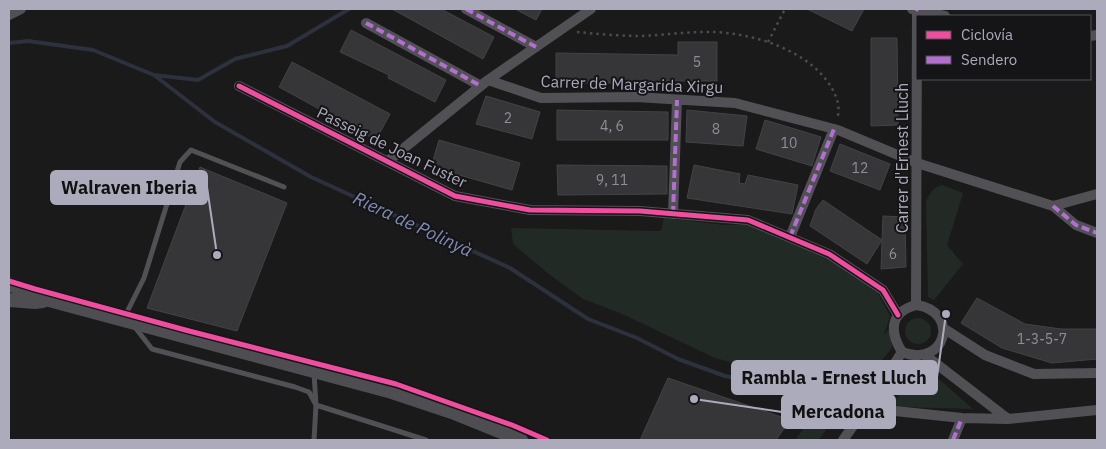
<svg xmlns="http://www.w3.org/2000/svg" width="1106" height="449" viewBox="0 0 1106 449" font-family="'IBM Plex Sans',sans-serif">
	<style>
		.green { fill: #222a25 }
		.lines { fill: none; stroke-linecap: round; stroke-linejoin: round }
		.stream { stroke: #2c313d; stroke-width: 4 }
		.building { fill: #363638; stroke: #434246 }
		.path { stroke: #4b4b50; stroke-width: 2.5; stroke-dasharray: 2.5 4; stroke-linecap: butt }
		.lane { stroke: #505055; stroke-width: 5 }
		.street { stroke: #505055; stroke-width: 10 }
		.secondary { stroke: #4e4e52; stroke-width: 14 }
		.quiet { stroke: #b36fd0; stroke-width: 4; stroke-dasharray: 8 4; stroke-linecap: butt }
		.cycleway-casing { stroke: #151417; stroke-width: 8 }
		.cycleway { stroke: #ef4d9e; stroke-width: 5 }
		.labels { text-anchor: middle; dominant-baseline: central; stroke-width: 4; stroke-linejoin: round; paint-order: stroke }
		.number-label { font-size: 14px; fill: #8e8e9a }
		.street-label { font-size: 16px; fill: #acabbb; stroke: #151417 }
		.water-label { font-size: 18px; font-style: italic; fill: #828db6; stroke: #151417 }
		.leader { fill: none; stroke: #acabbb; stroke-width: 2 }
		.callout-dot { fill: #acabbb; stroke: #151417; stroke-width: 2 }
		.callout { fill: #acabbb; stroke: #acabbb; stroke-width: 2 }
		.callout-label { font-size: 18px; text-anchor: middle; font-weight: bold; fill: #111 }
	</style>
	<rect width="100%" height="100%" fill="#1a1a1a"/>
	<path class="green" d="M942,185L963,193L947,245L963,264L934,300L928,297L926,202C929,194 933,187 942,185Z
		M664,218L725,225L747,224L827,259L878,293L890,316L884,335L894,323V340L891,349L878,365L865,372L819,440H795L850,365L826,370L772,373L715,358L620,313L583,299L550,275L513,244L511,228L661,231Z
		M905 331a13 13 0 1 1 26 0a13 13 0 1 1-26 0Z
		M922,369L932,373L973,409L898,407L894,402L915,373Z"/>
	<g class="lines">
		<path class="stream" d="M9,43L28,41L93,50L154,75L215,122L311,177L510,268L588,319L637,338L678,359L725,376L775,386L827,387
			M154,75L198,80L235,59L287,46L349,9"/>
	</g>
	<path class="building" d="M392,9H441L494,37L483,59Z
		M515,9H542L536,20Z
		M807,9H864L852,31Z
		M351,30L446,80L435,102L388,78L389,75L340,52Z
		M871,38H897L898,125L871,126Z
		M678,42H717V81H662V83H556V53L678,55Z
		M292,62L390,114L376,140L279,87Z
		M486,96L540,112L532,139L476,124Z
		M557,110L668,112V140H557Z
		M687,110L747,116L743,146L686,142Z
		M765,120L821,137L812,166L756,149Z
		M439,140L520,163L512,190L431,167Z
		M840,144L890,164L880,190L830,171Z
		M557,165L667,166V194L558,195Z
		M694,165L740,174L739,183L745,184L748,175L798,185L792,214L687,198Z
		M200,167L287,203L237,331L147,308Z
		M823,200L882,240L867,264L810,226L816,209Z
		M883,216L905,217L906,267L881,269Z
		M977,298L1025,324L1061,329H1097V359L1052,363L1002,348L961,323Z
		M668,378L790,420L776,440H640Z"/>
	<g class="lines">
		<path class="path" d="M577,32C598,34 620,36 641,36C663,35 684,32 706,32C752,31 824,53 838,103C839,108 838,114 838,119
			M768,42L785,9"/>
		<path class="lane" d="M123,320L144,278L180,162L191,150L284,187
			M134,326L152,349L295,387L309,392L316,405L426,440
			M314,440L316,405L314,373"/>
		<path class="street" d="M466,9L536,47
			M912,9L945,16
			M9,15L21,9
			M366,23L481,86
			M1090,36L1097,35
			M488,80L541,98L636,97L735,103L838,130L917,163L1053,206L1076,225L1097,233
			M239,86L455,196L530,210L640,211L748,220L829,254L883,290L898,315
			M388,161L488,80L591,9
			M1053,206L1097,194
			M673,214L677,100
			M790,237L834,129
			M916,305L917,9
			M916,305C961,311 946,369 902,352C889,331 890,312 916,305Z
			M943,328L985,355L1034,374L1097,373
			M925,355L1008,419
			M866,408L962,418L1008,419L1097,410
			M843,440L866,408L902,352
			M953,440L962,418"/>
		<path class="secondary" d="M9,284L49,300L392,392L452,412L521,440
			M9,300L35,302L43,301"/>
		<path class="quiet" d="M466,9L536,47
			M916,11L917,9
			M366,23L481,86
			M1053,206L1076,225L1097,233
			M673,214L677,100
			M790,237L834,129
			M953,440L962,418"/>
		<defs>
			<path id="cycleway" d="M239,86L455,196L530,210L640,211L748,220L829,254L883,290L898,315
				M9,281L35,289L189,331L396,384L512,425L547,440"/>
		</defs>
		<use href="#cycleway" class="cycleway-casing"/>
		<use href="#cycleway" class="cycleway"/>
	</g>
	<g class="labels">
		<g class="number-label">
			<text x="697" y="62">5</text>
			<text x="508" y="118">2</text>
			<text x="612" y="126">4, 6</text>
			<text x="716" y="129">8</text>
			<text x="789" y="143">10</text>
			<text x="860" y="168">12</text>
			<text x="612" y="180">9, 11</text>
			<text x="893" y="254">6</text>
			<text x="1042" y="339">1-3-5-7</text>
		</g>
		<g class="street-label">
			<text transform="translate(632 84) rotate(2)">Carrer de Margarida Xirgu</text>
			<text transform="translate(392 147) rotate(26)">Passeig de Joan Fuster</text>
			<text transform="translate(902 158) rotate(-90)">Carrer d'Ernest Lluch</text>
		</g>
		<g class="water-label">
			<text transform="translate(413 224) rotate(25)">Riera de Polinyà</text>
		</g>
	</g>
	<path class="leader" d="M217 255L207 187M946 314L937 377M694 399L782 412"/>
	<g class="callout-dot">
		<circle cx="217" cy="255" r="5"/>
		<circle cx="946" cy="314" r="5"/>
		<circle cx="694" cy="399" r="5"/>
	</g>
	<g class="callout">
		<rect x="51" y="171" width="156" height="33" rx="5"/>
		<rect x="732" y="361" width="205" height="33" rx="5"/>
		<rect x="782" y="395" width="113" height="33" rx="5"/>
	</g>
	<g class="callout-label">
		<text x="129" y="194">Walraven Iberia</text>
		<text x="834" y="384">Rambla - Ernest Lluch</text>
		<text x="838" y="418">Mercadona</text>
	</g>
	<rect width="1106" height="449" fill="none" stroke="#acabbb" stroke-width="20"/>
	<rect x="916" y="15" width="175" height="65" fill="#151417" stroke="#515059"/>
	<rect x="926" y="31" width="25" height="8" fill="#ef4d9e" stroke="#515059"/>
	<text x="961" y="40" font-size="15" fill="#acabbb">Ciclovía</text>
	<rect x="926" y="56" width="25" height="8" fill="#b36fd0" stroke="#515059"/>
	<text x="961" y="65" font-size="15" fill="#acabbb">Sendero</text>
</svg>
